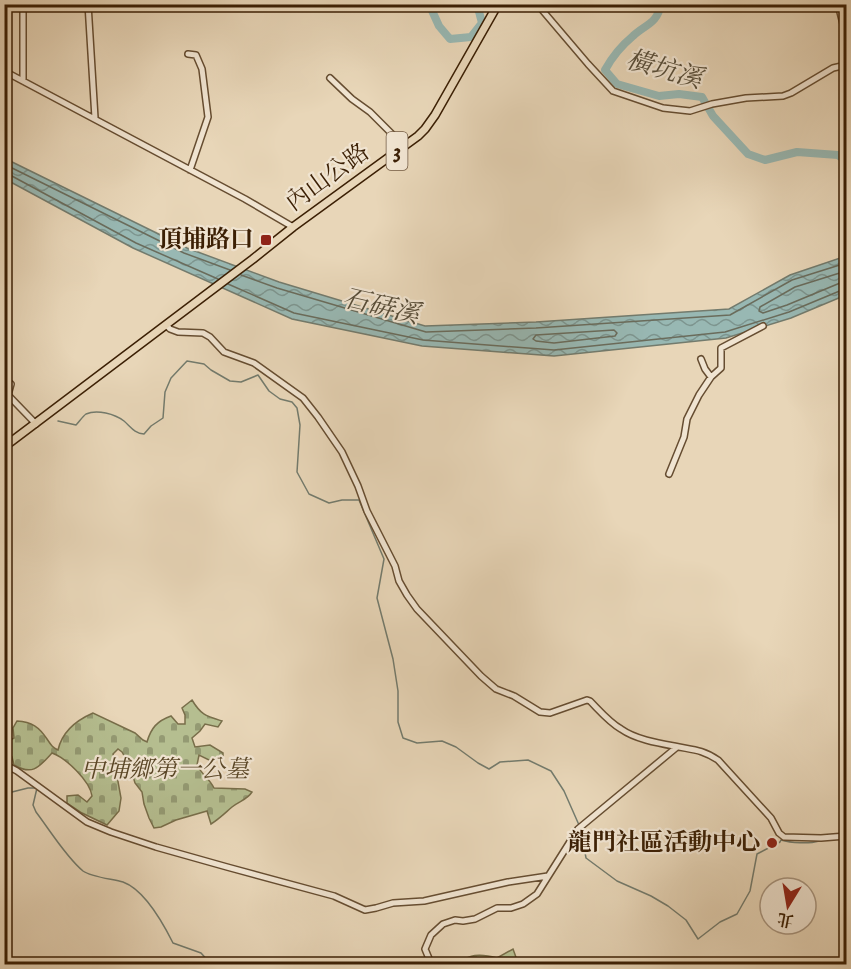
<svg xmlns="http://www.w3.org/2000/svg" width="851" height="969" viewBox="0 0 851 969" font-family="'IM FELL English','Noto Serif TC',serif">
	<style>
		.cemetery { fill: url(#cemetery-stones); stroke: #786e4a; stroke-width: 1.5 }
		.water { fill: url(#water-waves); stroke: #737b6d; stroke-width: 1.5 }
		.lines { fill: none; stroke-linecap: round; stroke-linejoin: round }
		.shore { stroke: #6a6c5c; stroke-width: 1.5 }
		.stream { stroke: #737b6d; stroke-width: 1.5 }
		.river { stroke: #98b8b3; stroke-width: 8 }
		.minor-casing { stroke: #664d31; stroke-width: 8 }
		.major-casing { stroke: #3b1f04; stroke-width: 10 }
		.minor { stroke: #f0e4d1; stroke-width: 5 }
		.major { stroke: #e8d6b8; stroke-width: 7 }
		.poi-dot { fill: #8f2418; stroke: #f0e4d1; stroke-width: 2 }
		.labels { text-anchor: middle; dominant-baseline: central; stroke-width: 4.5; stroke-linejoin: round; paint-order: stroke }
		.shield { fill: #f0e4d1; stroke: #715a42; stroke-width: 1.5 }
		.shield-label { font-size: 22px; font-weight: bold; fill: #3b1f04 }
		.street-label { font-size: 24px; fill: #3b1f04; stroke: #f0e4d1 }
		.poi-label { font-size: 24px; font-weight: bold; fill: #3b1f04; stroke: #f0e4d1; text-anchor: end }
		.park-label { font-size: 24px; font-style: italic; fill: #5a4727; stroke: #f0e4d1 }
		.water-label { font-size: 26px; font-style: italic; fill: #574d39; stroke: #f0e4d1 }
	</style>
	<defs>
		<pattern id="cemetery-stones" width="16" height="16" patternUnits="userSpaceOnUse" patternTransform="scale(1.5)"><rect width="16" height="16" fill="#b5be90"/><path d="M2 7V4a2 2 0 0 1 4 0v3zM10 15v-3a2 2 0 0 1 4 0v3z" fill="#949a73"/></pattern>
		<pattern id="water-waves" width="16" height="10" patternUnits="userSpaceOnUse" patternTransform="scale(1.5)"><rect width="16" height="10" fill="#98b8b3"/><path d="M0 5q4-4 8 0t8 0" fill="none" stroke="#7d958f"/></pattern>
	</defs>
	<rect width="100%" height="100%" fill="#e8d6b8"/>
	<filter id="stains"><feTurbulence type="fractalNoise" baseFrequency=".00333" numOctaves="4"/><feColorMatrix values="0 0 0 0 .2 0 0 0 0 .09 0 0 0 0 .02 0 0 0 .5 -.17"/></filter>
	<radialGradient id="worn" r=".72"><stop offset=".6" stop-color="#630" stop-opacity="0"/><stop offset="1" stop-color="#630" stop-opacity=".3"/></radialGradient>
	<path class="cemetery" d="M192,700C201,715 206,716 222,721L218,727L205,724L200,731L192,738L195,747L210,745L223,753V759L209,760L199,755L197,765C202,775 209,778 214,788L245,789L252,792C247,800 239,801 232,807C225,813 219,819 211,824L207,811L176,820L161,827L154,828L149,818L144,804L142,792L135,783L130,766L122,752L118,749L113,754L121,798L119,811L107,825L82,813L67,803V796L78,795L87,802L92,796C90,781 66,758 52,753C39,767 33,776 14,765L12,757L6,751L5,743L14,738L13,728L17,721C32,722 39,727 47,739C51,745 52,747 58,750C62,732 77,720 93,713L135,733L143,740L147,742C151,728 157,721 171,716L178,724H185V715L182,708Z
		M513,949L517,960L541,961L544,964H452C470,956 476,952 497,958Z"/>
	<path class="water" d="M4,158L187,248L279,282L425,326L536,322L729,309L790,275L846,256V295L791,318L726,338L554,356L422,346L292,319L133,248L5,179Z"/>
	<g class="lines">
		<path class="shore" d="M4,164L184,253L230,270
			M4,174L10,175L136,243L218,279
			M846,271L795,287L760,307L759,311L763,313L787,305L840,283L846,282
			M241,275L277,288L426,332L536,328L730,315L792,280L846,263
			M228,284L294,313L423,340L554,350L725,332L789,312L842,290H846
			M614,330L617,333L615,336L554,343L536,341L533,339L536,335Z"/>
		<path class="stream" d="M58,421L76,425C79,422 83,416 86,414C97,409 115,414 124,421C131,427 134,433 144,434L151,426L163,418L165,392L171,378L187,361L204,364L211,370L230,381L241,382L258,375L269,391L280,399L292,402L297,408L300,425L297,472L309,494L329,503L342,500H359L384,559L377,598L393,659L398,691V722L403,738L417,743L442,741L456,747L478,763L489,769L500,762L528,760L551,771L564,791L579,825
			M4,794L28,788H37L33,805L36,812C49,829 66,857 83,871C91,877 112,879 123,882C145,890 163,923 173,943L201,953L211,964
			M581,830L586,858L617,881L651,896L668,906L686,920L698,939L720,922L737,914L750,891L757,854L780,842L781,840C791,843 809,844 819,841"/>
		<path class="river" d="M429,4L439,26L450,39L471,37L482,23L477,4
			M661,4C657,24 646,24 633,36C621,46 612,57 605,70L617,84L659,96L679,94L702,97L713,116L748,154L765,160L797,152L838,155L846,161"/>
		<defs>
			<path id="minor" d="M88,4L95,118
				M537,4L588,64L613,91L663,108L690,111L712,104L746,98L783,96L791,93L833,68L846,65
				M838,4L846,36
				M188,54L196,55L202,69L208,117L190,170
				M4,71L245,199L293,227
				M330,78L352,99L370,112L404,146
				M23,81V4
				M166,325L170,329L178,332L203,333L210,337L224,352L254,363L303,398L318,417L342,452L358,486L367,511L395,566L399,581L407,595L417,609L481,676L496,689L514,696L540,712L550,713L587,700L590,701C599,710 609,722 621,729C635,739 657,743 674,746C693,750 701,749 718,760L771,818L779,833L784,837L821,838L846,836
				M701,359L705,369L711,377
				M4,379L11,384L8,395L36,424
				M669,474L684,437L687,419L699,395L711,377L721,368V348L763,326
				M4,764L17,771L87,822L111,832L156,847L227,867L334,896L365,910L376,908L393,903L424,901L508,882L548,876
				M4,964H5
				M435,964L430,961L425,949L431,935L443,924L455,920L463,921L475,919L497,908H511L523,904L537,894L578,829L677,747"/>
			<path id="major" d="M4,447L253,259L293,227L418,136L425,129L435,115L498,4"/>
		</defs>
		<use href="#minor" class="minor-casing"/>
		<use href="#major" class="major-casing"/>
		<use href="#minor" class="minor"/>
		<use href="#major" class="major"/>
	</g>
	<g class="poi-dot">
		<rect x="260" y="234" width="12" height="12" rx="3"/>
		<circle cx="772" cy="843" r="6"/>
	</g>
	<g class="labels">
		<rect class="shield" x="386.5" y="132" width="21" height="38" rx="4.5"/>
		<g class="shield-label">
			<text x="397" y="151">3</text>
		</g>
		<g class="street-label">
			<text transform="translate(328 178) rotate(-36)">內山公路</text>
		</g>
		<g class="poi-label">
			<text x="254" y="240">頂埔路口</text>
			<text x="760" y="843">龍門社區活動中心</text>
		</g>
		<g class="park-label">
			<text x="165" y="770">中埔鄉第一公墓</text>
		</g>
		<g class="water-label">
			<text transform="translate(664 70) rotate(16)">橫坑溪</text>
			<text transform="translate(381 307) rotate(13)">石硦溪</text>
		</g>
	</g>
	<rect width="851" height="969" fill="none" stroke="#e8d6b8" stroke-width="24"/>
	<rect x="6" y="6" width="839" height="957" fill="none" stroke="#3b1f04" stroke-width="3"/>
	<rect x="12" y="12" width="827" height="945" fill="none" stroke="#3b1f04" stroke-width="1.5"/>
	<g transform="translate(788 906) rotate(191)"><circle r="28" fill="#f0e4d1" stroke="#a8957f" stroke-width="1.5"/>
	<path d="M0-4.5L10 22L0 15L-10 22Z" fill="#8f2418"/>
	<text y="-9" font-size="16" font-weight="bold" text-anchor="middle" fill="#3b1f04">北</text>
	</g>
	<rect width="100%" height="100%" filter="url(#stains)"/>
	<rect width="100%" height="100%" fill="url(#worn)"/>
</svg>
